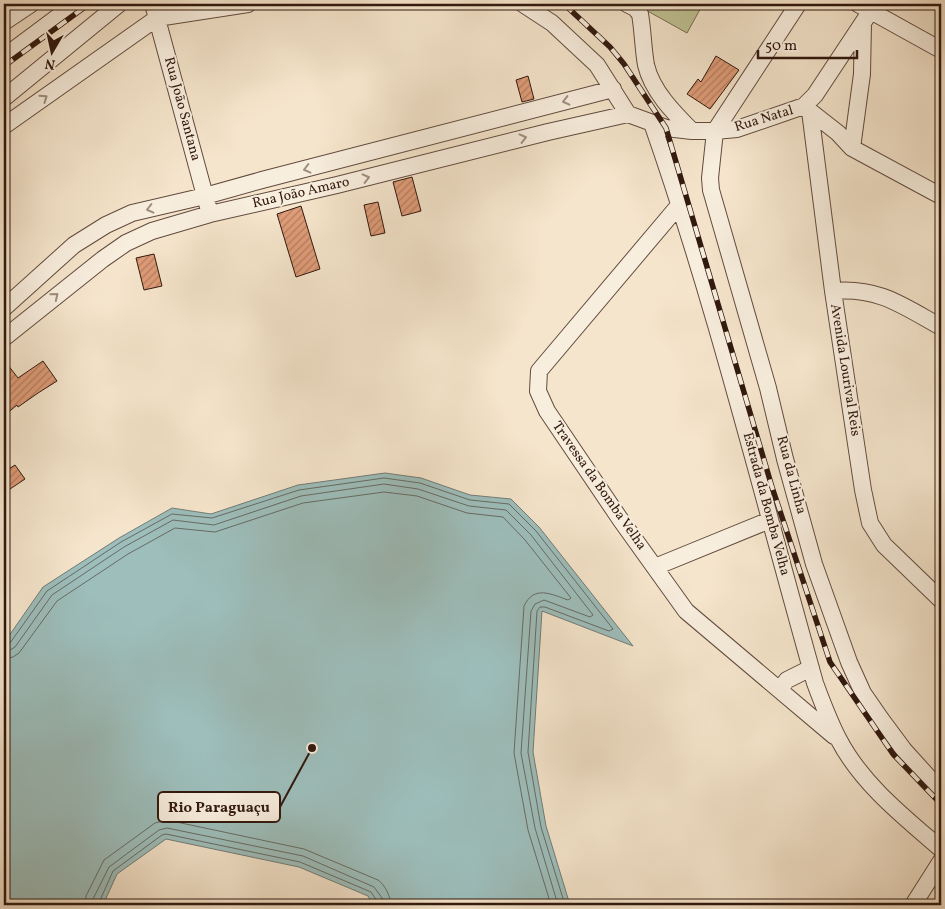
<svg xmlns="http://www.w3.org/2000/svg" width="945" height="909" viewBox="0 0 945 909" font-family="Vollkorn,serif">
	<style>
		.garden { fill: #c0c395; stroke: #786e52 }
		.water { fill: #9dbebb; stroke: #727c76 }
		.lines { fill: none; stroke-linecap: round; stroke-linejoin: round }
		.shore { stroke: #676b64; stroke-width: 1 }
		.building { fill: url(#building-hatch); stroke: #31180e }
		.minor-casing { stroke: #624b3e; stroke-width: 18 }
		.minor { stroke: #f8eede; stroke-width: 16 }
		.rail-casing { stroke: #31180e; stroke-width: 5.5 }
		.rail { stroke: #f8eede; stroke-width: 4; stroke-dasharray: 11; stroke-linecap: butt }
		.oneway { stroke: #9e8e80 }
		.labels { text-anchor: middle; dominant-baseline: central; stroke-width: 4; stroke-linejoin: round; paint-order: stroke }
		.street-label { font-size: 14px; fill: #31180e; stroke: #f8eede }
		.leader { fill: none; stroke: #31180e; stroke-width: 2 }
		.callout-dot { fill: #31180e; stroke: #f8eede; stroke-width: 2 }
		.callout { fill: #f8eede; stroke: #31180e; stroke-width: 2 }
		.callout-label { font-size: 15px; text-anchor: middle; font-weight: bold; fill: #31180e }
	</style>
	<defs>
		<pattern id="building-hatch" width="6" height="6" patternUnits="userSpaceOnUse" patternTransform="scale(1.25)"><rect width="6" height="6" fill="#df9c78"/><path d="M-1 1l2-2M0 6l6-6M5 7l2-2" fill="none" stroke="#b57e61"/></pattern>
	</defs>
	<rect width="100%" height="100%" fill="#f5e5cc"/>
	<filter id="stains"><feTurbulence type="fractalNoise" baseFrequency=".004" numOctaves="4"/><feColorMatrix values="0 0 0 0 .2 0 0 0 0 .09 0 0 0 0 .02 0 0 0 .5 -.17"/></filter>
	<radialGradient id="worn" r=".72"><stop offset=".6" stop-color="#630" stop-opacity="0"/><stop offset="1" stop-color="#630" stop-opacity=".3"/></radialGradient>
	<path class="garden" d="M635,4H703L687,33Z"/>
	<path class="water" d="M385,473L421,478L470,495L511,499L539,527L633,646L542,611L533,752L546,826L570,905H373L368,896L299,867L166,839L117,874L103,905H4V643L43,587L119,538L172,508L211,514L298,485Z"/>
	<g class="lines">
		<path class="shore" d="M4,645L10,643L47,591L121,542L172,514L212,518L299,490L384,478L420,483L470,500L509,504L536,531L613,629L609,631L545,607H540L537,611L528,752L541,827L565,905
			M4,651L10,650L15,647L52,595L124,547L173,520L214,525L301,496L384,484L418,489L469,506L506,510L531,535L593,615L590,617L544,600L535,604L531,611L521,753L535,828L558,905
			M4,659L13,657L19,653L57,601L128,554L175,528L215,532L303,503L384,492L417,496L467,513L503,517L525,540L571,598L568,600C551,594 534,585 524,606L514,753L528,830L551,905
			M85,905L86,896L104,860L155,823L167,820L304,849L378,880C386,886 390,896 391,905
			M92,905L93,899L109,867L159,830L167,828L303,856L374,887L382,898L383,905
			M98,905L113,871L162,835L166,834L300,862L371,892L377,901V905"/>
	</g>
	<path class="building" d="M716,56L739,70L710,109L687,94L698,79L701,82Z
		M528,76L534,99L522,102L516,80Z
		M412,177L421,211L402,216L393,182Z
		M378,202L385,233L371,236L364,205Z
		M301,206L320,269L296,277L277,214Z
		M154,254L162,286L144,290L136,258Z
		M4,360L18,378L43,361L57,381L38,393L18,407L17,405L4,416Z
		M15,465L25,479L4,493V472Z"/>
	<g class="lines">
		<defs>
			<path id="minor" d="M153,4L208,207
				M523,4L552,23L597,65L628,114
				M627,4L635,8L640,14C643,31 643,48 646,65C652,91 674,113 692,131
				M798,4L715,131L710,178L711,190L768,388L785,459L814,564L849,662L863,693L881,719L904,750L941,791
				M858,4L941,50
				M4,22L31,4
				M4,57L75,4
				M4,98L119,4
				M806,108L838,133L852,148L941,196
				M810,111L833,291L863,490L870,523L884,545L941,600
				M628,114L666,128L692,131H715L737,129L804,106L815,95L870,12L879,4
				M652,123C716,306 762,495 815,683C822,702 829,721 839,740C862,784 904,817 941,849
				M4,126L157,18L248,4
				M852,148L862,74L863,23
				M680,204L539,371L538,391L547,411L620,519L686,611L834,736
				M833,291C879,287 903,306 941,327
				M4,308L74,245L106,225L132,213L205,196L262,180L613,89
				M4,338L103,259L126,243L152,231L210,214L337,185L548,132L628,114
				M655,567L770,520
				M780,689L787,680L811,668
				M913,905L941,861"/>
		</defs>
		<use href="#minor" class="minor-casing"/>
		<use href="#minor" class="minor"/>
		<defs>
			<path id="rail" d="M564,4L610,47L624,64L666,128L772,487L830,662L893,754L941,804
				M4,66L89,4"/>
		</defs>
		<use href="#rail" class="rail-casing"/>
		<use href="#rail" class="rail"/>
	</g>
	<defs><path id="oneway-chevron" d="M-2-3.5L2.5 0L-2 3.5" fill="none" stroke-width="1.6" stroke-linecap="round" stroke-linejoin="round" transform="scale(1.25)"/></defs>
	<g class="oneway">
		<use href="#oneway-chevron" transform="translate(44 98) rotate(-35)"/>
		<use href="#oneway-chevron" transform="translate(566 101) rotate(166)"/>
		<use href="#oneway-chevron" transform="translate(523 138) rotate(-14)"/>
		<use href="#oneway-chevron" transform="translate(307 169) rotate(166)"/>
		<use href="#oneway-chevron" transform="translate(366 178) rotate(-14)"/>
		<use href="#oneway-chevron" transform="translate(150 209) rotate(166)"/>
		<use href="#oneway-chevron" transform="translate(55 296) rotate(-39)"/>
	</g>
	<g class="labels">
		<g class="street-label">
			<text transform="translate(182 109) rotate(75)">Rua João Santana</text>
			<text transform="translate(764 119) rotate(-17)">Rua Natal</text>
			<text transform="translate(301 193) rotate(-13)">Rua João Amaro</text>
			<text transform="translate(845 370) rotate(81)">Avenida Lourival Reis</text>
			<text transform="translate(791 475) rotate(75)">Rua da Linha</text>
			<text transform="translate(599 486) rotate(55)">Travessa da Bomba Velha</text>
			<text transform="translate(766 504) rotate(75)">Estrada da Bomba Velha</text>
		</g>
	</g>
	<path class="leader" d="M312 748L280 807"/>
	<circle class="callout-dot" cx="312" cy="748" r="5"/>
	<rect class="callout" x="158" y="792" width="122" height="30" rx="5"/>
	<g class="callout-label">
		<text x="219" y="812">Rio Paraguaçu</text>
	</g>
	<rect width="945" height="909" fill="none" stroke="#f5e5cc" stroke-width="20"/>
	<rect x="5" y="5" width="935" height="899" fill="none" stroke="#31180e" stroke-width="2.5"/>
	<rect x="10" y="10" width="925" height="889" fill="none" stroke="#31180e"/>
	<g transform="translate(52 52) rotate(189)" stroke="#f8eede" stroke-width="4" paint-order="stroke">
	<path d="M0-4L9 19L0 12L-9 19Z" fill="#31180e"/>
	<text y="-8" font-size="14" font-weight="bold" text-anchor="middle" fill="#31180e">N</text>
	</g>
	<path d="M758 50v8h99v-8" fill="none" stroke="#31180e" stroke-width="2.5"/>
	<text x="765" y="50" font-size="15" fill="#31180e" stroke="#f8eede" stroke-width="4" paint-order="stroke">50 m</text>
	<rect width="100%" height="100%" filter="url(#stains)"/>
	<rect width="100%" height="100%" fill="url(#worn)"/>
</svg>
